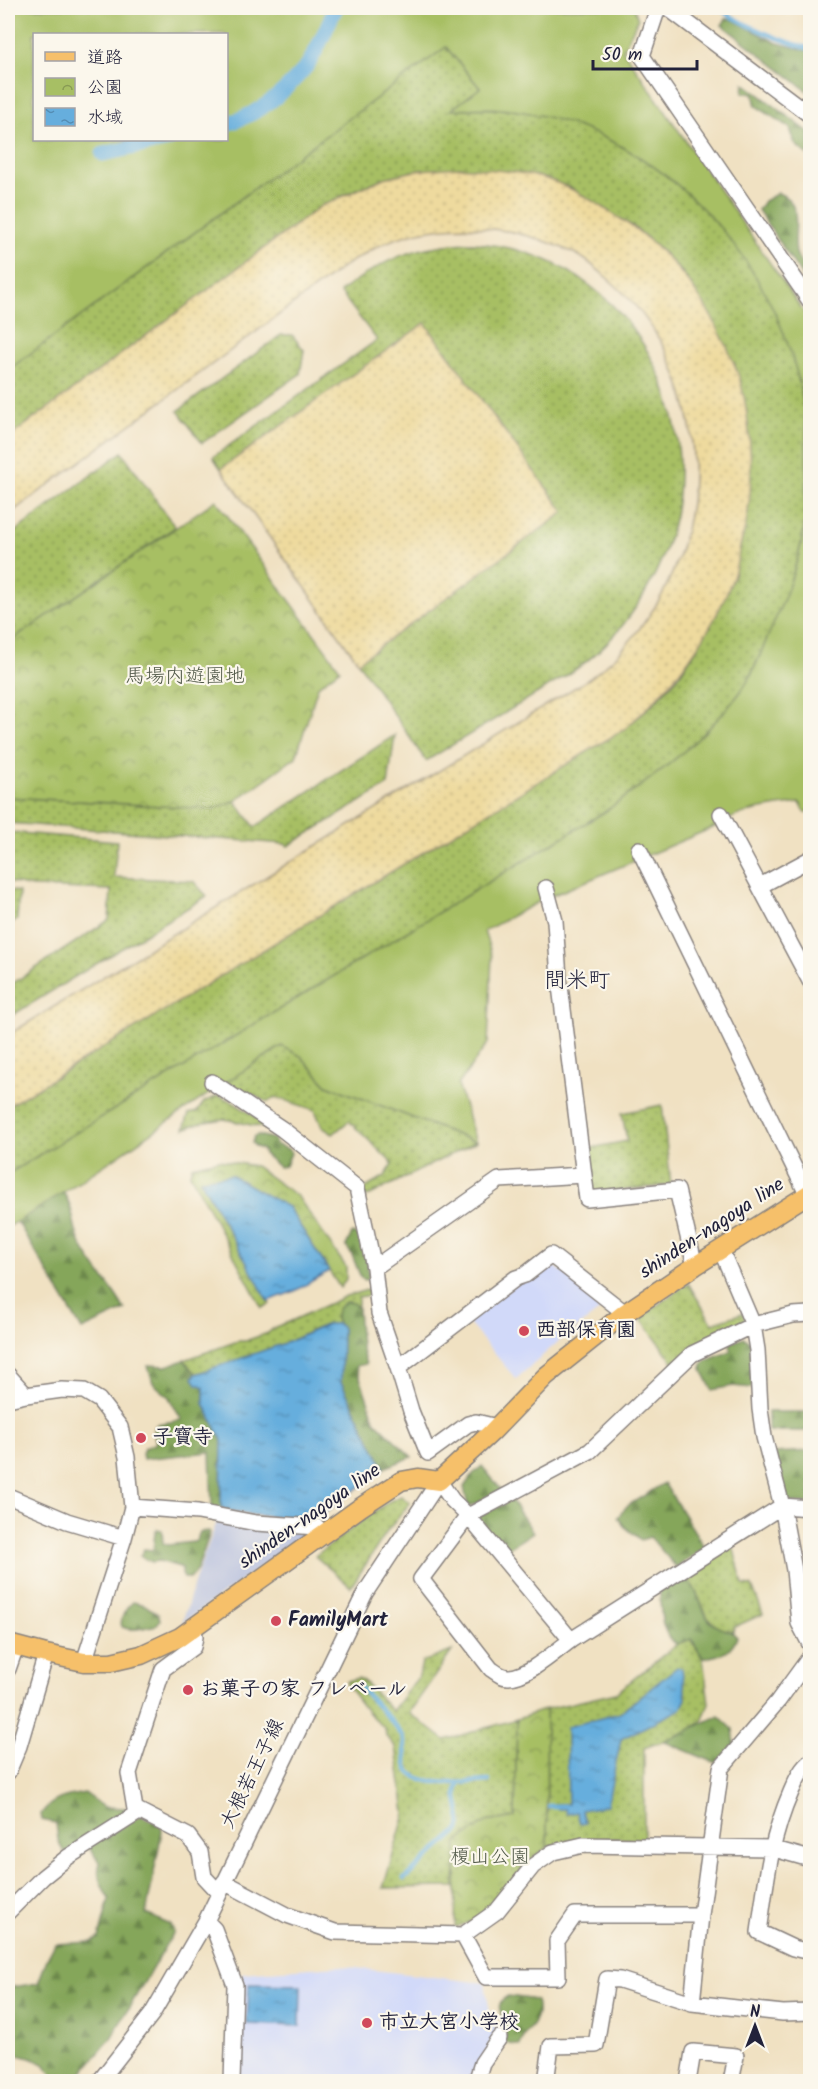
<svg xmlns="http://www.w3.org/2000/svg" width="818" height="2089" viewBox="0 0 818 2089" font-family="Kalam,'Klee One',sans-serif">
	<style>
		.built { fill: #d1d9f9 }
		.industrial { fill: #bbc3de }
		.grass { fill: url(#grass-dots); stroke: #647050; stroke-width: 1.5 }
		.forest { fill: url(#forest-firs); stroke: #54644a; stroke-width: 1.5 }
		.sand { fill: url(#sand-dots); stroke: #887e6c; stroke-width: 1.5 }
		.park { fill: url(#park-crowns); stroke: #647050; stroke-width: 1.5 }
		.pitch { fill: #a7bf64; stroke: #647050; stroke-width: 1.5; fill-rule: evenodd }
		.water { fill: url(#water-ripples); stroke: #44688c; stroke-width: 1.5 }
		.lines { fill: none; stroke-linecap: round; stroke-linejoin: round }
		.stream { stroke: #66aedd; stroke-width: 4.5 }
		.canal { stroke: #66aedd; stroke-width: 15 }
		.minor-casing { stroke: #89827e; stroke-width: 18 }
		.major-casing { stroke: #89827e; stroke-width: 21 }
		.minor { stroke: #fff; stroke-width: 15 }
		.major { stroke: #f6c06b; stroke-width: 18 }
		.poi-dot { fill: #d1495b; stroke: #fbf7ec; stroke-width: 2 }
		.labels { text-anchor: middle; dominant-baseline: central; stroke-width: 4.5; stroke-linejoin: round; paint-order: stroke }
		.park-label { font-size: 20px; fill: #515949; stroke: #fbf7ec }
		.street-label { font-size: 20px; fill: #22223b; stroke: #fbf7ec }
		.poi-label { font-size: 20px; font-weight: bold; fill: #22223b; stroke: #fbf7ec; text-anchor: start }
		.quarter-label { font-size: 22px; fill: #22223b; stroke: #fbf7ec }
	</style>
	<defs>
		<pattern id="grass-dots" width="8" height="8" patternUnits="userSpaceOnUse" patternTransform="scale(1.5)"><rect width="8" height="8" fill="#a7bf64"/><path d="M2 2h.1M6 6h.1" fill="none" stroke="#889b54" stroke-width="1.8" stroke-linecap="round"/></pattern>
		<pattern id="forest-firs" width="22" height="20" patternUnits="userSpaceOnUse" patternTransform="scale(1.5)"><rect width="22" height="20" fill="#85a65a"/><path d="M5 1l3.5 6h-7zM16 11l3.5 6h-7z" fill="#6c874c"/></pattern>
		<pattern id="sand-dots" width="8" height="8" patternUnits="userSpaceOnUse" patternTransform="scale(1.5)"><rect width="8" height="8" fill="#eeda9e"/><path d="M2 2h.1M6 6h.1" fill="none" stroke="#ccbb89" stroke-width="1.8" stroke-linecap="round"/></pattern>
		<pattern id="park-crowns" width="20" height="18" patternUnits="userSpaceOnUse" patternTransform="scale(1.5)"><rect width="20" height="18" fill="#a7bf64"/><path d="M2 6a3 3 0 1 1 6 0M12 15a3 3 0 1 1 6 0" fill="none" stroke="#889b54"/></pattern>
		<pattern id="water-ripples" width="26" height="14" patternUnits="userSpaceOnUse" patternTransform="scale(1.5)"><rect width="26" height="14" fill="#66aedd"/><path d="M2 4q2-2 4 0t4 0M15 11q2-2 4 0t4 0" fill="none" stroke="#548db4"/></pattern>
	</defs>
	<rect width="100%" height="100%" fill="#fbf7ec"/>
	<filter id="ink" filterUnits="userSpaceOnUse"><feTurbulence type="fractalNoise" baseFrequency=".0167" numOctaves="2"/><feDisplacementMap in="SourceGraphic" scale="12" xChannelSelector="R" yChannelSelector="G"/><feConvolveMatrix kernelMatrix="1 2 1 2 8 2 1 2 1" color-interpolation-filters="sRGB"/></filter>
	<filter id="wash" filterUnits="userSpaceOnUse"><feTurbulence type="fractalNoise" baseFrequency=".008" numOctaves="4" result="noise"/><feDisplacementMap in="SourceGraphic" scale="24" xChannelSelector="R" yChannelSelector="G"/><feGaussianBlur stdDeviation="1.35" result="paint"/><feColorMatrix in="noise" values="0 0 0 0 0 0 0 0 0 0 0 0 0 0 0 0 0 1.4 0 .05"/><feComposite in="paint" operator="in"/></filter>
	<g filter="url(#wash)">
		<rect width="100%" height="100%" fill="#f0e1c2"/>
		<path class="built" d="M548,1262L602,1299V1309L559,1341L516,1379L466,1320Z
			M338,1966L485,1983L490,2014L497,2032L473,2081L238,2082L242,1973Z"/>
		<path class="industrial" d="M218,1519L309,1532L182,1623L196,1577Z"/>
		<path class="grass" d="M446,47L480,88L452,109C482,108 511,108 541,115C673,146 778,264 802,396C807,422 807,449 806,475C805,490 806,505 805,519C801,556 787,594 772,628C762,649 753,675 739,694C703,742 654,777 606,811L8,1174V1106L626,728L655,702L678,677L698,647L733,577L748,512L736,369L704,305L683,273L657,246L634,227L569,187L537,176L419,170L384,178L355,190L321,206L8,438V370Z
			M474,243C611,251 700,383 675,515C662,578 623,639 569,674L426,761L358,662L564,512L425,323L221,469L213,457L377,340L340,292C385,258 417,244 474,243Z
			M281,335H292L304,350L300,374L202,443L178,411Z
			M122,452L175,527L8,643V537Z
			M395,735L388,785L288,846L285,844L8,823V797L213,809L235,801L255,827Z
			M8,832L117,841L114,877L193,881L207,896L8,1018V978L12,984L109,920L111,890L33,887L8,882Z
			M8,890L19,892L17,920L8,926Z
			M282,1046L301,1056L327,1085L476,1142L364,1198L363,1190L385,1176L393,1164L349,1121L333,1134L322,1127L315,1110L275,1097L268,1102L225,1082Z
			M218,1096L229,1100L278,1131L224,1119L200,1123L184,1129L189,1114L197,1112L204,1102Z
			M662,1105L671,1185L594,1193L586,1149L627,1141L622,1113Z
			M688,1283L712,1323L743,1313L746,1321L674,1363L640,1318Z
			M371,1289L372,1295L358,1297V1309L352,1303L346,1302L336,1318L338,1324C318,1324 303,1336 285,1343C256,1354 226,1364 196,1374L184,1360L238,1341H245L268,1333L275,1327L289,1322L346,1296Z
			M401,1496L410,1503L388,1530L351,1587L315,1556L388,1502Z
			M732,1542L743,1585L752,1586L763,1614L734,1627L733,1632L719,1628L708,1618L693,1586L680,1577Z
			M691,1639L703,1659L709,1703L702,1722L680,1735L644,1748V1839C611,1839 579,1835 547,1848L546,1709L616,1693L677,1644Z
			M452,1651L409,1713L445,1740L517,1719L515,1818L486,1822L457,1842L455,1887L383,1888L405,1814L396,1747L386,1736L385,1729L368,1713L347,1685V1681L358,1678L363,1680L392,1711L419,1676L422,1662Z"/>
		<path class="forest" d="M726,19H732L777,43L810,51V93L722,25Z
			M744,83L810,133V157L795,144L790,128L756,106L753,93H743Z
			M778,193C805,203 792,231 796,253C800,267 811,270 810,288L758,210L764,201Z
			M258,1135L274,1139L277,1145L290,1150L291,1153L286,1166L279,1167L264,1154L263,1150L256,1147L252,1143L254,1136Z
			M63,1192C75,1209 72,1225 80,1242C91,1265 112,1286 125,1310L82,1330L17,1221Z
			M352,1233C369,1236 367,1265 369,1279L365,1280L361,1278L352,1255L346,1246Z
			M346,1302L353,1303L358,1309L361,1347L366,1364L356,1366L375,1421L412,1457L384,1468L341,1382L342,1328C332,1319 335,1308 346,1302Z
			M744,1338L750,1341L752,1388L733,1386L712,1390L702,1369V1364L708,1360L731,1351L730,1343Z
			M184,1360L196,1374L193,1378L204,1387V1403L222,1440L221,1509H212L210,1452L143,1459L142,1454L144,1448L156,1443L153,1430L157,1424L182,1420L168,1396L153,1383L148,1365L166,1366Z
			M768,1412H810V1431H768Z
			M810,1451V1503L788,1502L774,1453Z
			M482,1466L503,1492L468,1507L464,1487L473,1474Z
			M664,1483L705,1548L676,1567L650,1537L641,1540L624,1526L618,1517L627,1506Z
			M511,1500L533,1532L503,1552L475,1519Z
			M157,1529L162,1530L163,1543L167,1545L194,1542L197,1540L200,1532L209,1531L210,1533L197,1570L190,1578H184L182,1574V1568L180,1567L159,1561L152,1562L140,1556L144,1549L153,1550L155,1532Z
			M680,1577C699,1583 699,1607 709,1620C717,1630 730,1628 737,1637C731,1655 719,1654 703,1659L692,1639L677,1644C660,1635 660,1607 660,1590Z
			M133,1602L145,1605L159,1615L160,1620L157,1625C145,1627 132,1633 121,1626C121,1617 125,1608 133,1602Z
			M719,1716L733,1729L735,1745L716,1763L665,1742V1740C684,1734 700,1723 719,1716Z
			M85,1793L104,1807L125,1808L127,1814L66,1852L63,1851L58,1840L56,1823L42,1820L41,1814C52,1798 67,1796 85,1793Z
			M141,1815L161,1826L162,1831L146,1914L171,1925L174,1932L111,2038L76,2081H57L44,2064L31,2058L8,2053V1985L13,1987L38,1983L47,1959L55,1944L92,1942L99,1938L109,1899C103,1887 95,1877 100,1863L88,1847Z
			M508,1996L530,1999L536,2001C542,2023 526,2027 520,2046L505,2043C505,2038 506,2032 505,2027C503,2014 492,2005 508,1996Z"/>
		<path class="sand" d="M459,167C485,169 511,170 536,176C567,183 594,202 621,219C675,253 713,309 736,368C750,405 754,472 748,512C747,522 744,533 741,543C738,554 737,567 733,578C710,639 673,686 626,728L8,1106V1035L589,679C600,670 611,662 620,652C635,636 653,612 663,593C715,491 701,362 614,284C602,274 589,260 574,253C559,246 543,240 528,236C480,222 421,224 377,247C367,252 358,258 349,263L8,515V438L321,206L384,178L419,170Z
			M425,323L564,512L358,662L221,469Z"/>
		<path class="park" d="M216,500L340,669L318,686L296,757L235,801L213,809L8,797V643Z
			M219,1160L255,1166L298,1197L346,1267V1279L340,1288L288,1207L201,1179L270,1304L262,1308L190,1174L192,1166Z
			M546,1709L547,1848C508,1870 502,1917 455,1927L457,1842L486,1822L515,1817L517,1719Z"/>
		<path class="pitch" d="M8,8H634L638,19L623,50L810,321V600L808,609L810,628V812H805L800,803C773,807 742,809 719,825L542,900L484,931L492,956L488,1043L458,1085L476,1142L327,1085L301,1056L282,1046C189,1104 102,1171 8,1227V1174L606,811C654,777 703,741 739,694C754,675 762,649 772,627C787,594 802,556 805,519C806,504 805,489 806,474C807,448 807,422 802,396C774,250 651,123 501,109C484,107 468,109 451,110L480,88L446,47L8,370ZM34,34H226V140H34Z"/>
		<path class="water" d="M231,1175L288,1207L329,1271L295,1291L268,1301L200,1179Z
			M328,1324H338L342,1328L341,1382L384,1468L321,1516L315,1514L306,1520L253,1515L221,1509L222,1440L204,1403V1387L197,1384L193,1378L196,1374L288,1342Z
			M677,1667L682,1669L686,1699L681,1709L621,1739L607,1805L582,1810L585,1823L580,1824L577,1812L566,1814L565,1809H558V1804H568L567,1727L620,1713Z
			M249,1984L301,1985L300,2026L247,2024Z"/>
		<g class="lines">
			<path class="stream" d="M718,8C746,27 777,39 810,49
				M359,1686C373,1702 390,1718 402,1735C407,1744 404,1757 407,1767C414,1789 471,1782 489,1781
				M549,1806H564
				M404,1879L459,1830C465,1814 452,1800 459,1784"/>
			<path class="canal" d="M226,124C259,115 285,92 306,67C318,51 327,25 336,8
				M103,154L168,140"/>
		</g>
	</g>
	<g filter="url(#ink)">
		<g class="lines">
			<defs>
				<path id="minor" d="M658,8L642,56L810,301
					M668,8L810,115
					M721,814L810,981
					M639,849L807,1194
					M760,886L810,859
					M546,888L555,921L559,978L587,1199L677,1190L695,1266
					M212,1082L282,1129L357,1188L374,1268L379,1313L398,1368L411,1411L428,1453L468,1424L476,1422L497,1427
					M721,1250L753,1325L757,1350L760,1409L764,1437L782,1506L794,1570L799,1623L810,1644
					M374,1268L499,1180L583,1175
					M398,1368L516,1278L525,1275L551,1255L625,1313
					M8,1375L26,1395L8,1399
					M26,1395L62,1390L84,1391L99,1400L120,1427L127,1457L132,1507L124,1538
					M8,1496L67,1521L124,1538L84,1662
					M132,1507L198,1512L256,1523L317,1527L323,1534
					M194,1627L195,1637L193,1647L163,1669L129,1773L135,1809L188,1836L200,1852L204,1877L219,1893
					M571,1640C556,1651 526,1678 508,1677C501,1677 497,1673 491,1669L421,1579L468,1516L590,1451L692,1354L753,1325L793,1315L810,1314
					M8,1669L16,1646
					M810,1762C801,1768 796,1781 791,1792C770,1840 766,1882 759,1932L793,1948L810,1952
					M8,1772L19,1746L46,1654
					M224,1882L287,1915L335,1932L463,1935L497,1911L533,1866L553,1852L583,1845L771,1848L810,1859
					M8,1912L43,1877L68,1857L139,1812
					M206,1921L214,1929L235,1985L232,2082
					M463,1935L486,1977H558L557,1941L575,1915H701
					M692,2003L701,1915L721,1768L778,1701L810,1657
					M99,2082L152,2014L206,1921L365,1593L439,1481L452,1500L468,1516L571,1640L782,1506L810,1508
					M476,2082L482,2063L499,2038
					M546,2082L551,2046L596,2045L607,1979L620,1980L692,2003L783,2013L810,2012
					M688,2082L693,2052L736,2056L731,2082"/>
				<path id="major" d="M8,1644L46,1654L84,1662H111L141,1655L180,1637L361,1507L401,1481L418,1478L439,1481L492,1432L546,1376L625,1313L695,1266L810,1193"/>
			</defs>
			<use href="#minor" class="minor-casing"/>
			<use href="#major" class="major-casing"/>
			<use href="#minor" class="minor"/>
			<use href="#major" class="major"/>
		</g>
	</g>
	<g class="poi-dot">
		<circle cx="524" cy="1331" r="6"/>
		<circle cx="141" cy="1438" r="6"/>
		<circle cx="276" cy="1621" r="6"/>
		<circle cx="188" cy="1690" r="6"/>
		<circle cx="367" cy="2023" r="6"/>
	</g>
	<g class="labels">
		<g class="park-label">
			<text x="185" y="677">馬場内遊園地</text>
			<text x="490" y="1858">榎山公園</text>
		</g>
		<g class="street-label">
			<text transform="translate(712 1229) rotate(-33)">shinden-nagoya line</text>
			<text transform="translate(310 1517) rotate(-35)">shinden-nagoya line</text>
			<text transform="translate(253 1774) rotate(-64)">大根若王子線</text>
		</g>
		<g class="poi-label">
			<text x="536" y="1331">西部保育園</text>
			<text x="153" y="1438">子寶寺</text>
			<text x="288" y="1621">FamilyMart</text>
			<text x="200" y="1690">お菓子の家 フレベール</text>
			<text x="379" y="2023">市立大宮小学校</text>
		</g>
		<g class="quarter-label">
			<text x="577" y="981">間米町</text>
		</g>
	</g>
	<rect width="818" height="2089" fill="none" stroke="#fbf7ec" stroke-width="30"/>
	<rect x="33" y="33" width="195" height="108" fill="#fbf7ec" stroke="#a4a2a5" stroke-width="1.5"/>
	<rect x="45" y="52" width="30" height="9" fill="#f6c06b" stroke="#a4a2a5" stroke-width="1.5"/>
	<text x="87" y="63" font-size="18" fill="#22223b">道路</text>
	<rect x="45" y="78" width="30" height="18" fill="url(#park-crowns)" stroke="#a4a2a5" stroke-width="1.5"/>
	<text x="87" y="93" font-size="18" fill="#22223b">公園</text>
	<rect x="45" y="108" width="30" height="18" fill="url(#water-ripples)" stroke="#a4a2a5" stroke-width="1.5"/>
	<text x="87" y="123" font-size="18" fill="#22223b">水域</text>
	<g transform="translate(755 2026)" stroke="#fbf7ec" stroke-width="4.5" paint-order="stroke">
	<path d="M0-4.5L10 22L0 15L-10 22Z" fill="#22223b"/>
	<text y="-9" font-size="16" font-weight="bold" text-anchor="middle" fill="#22223b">N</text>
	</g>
	<path d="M593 60v9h104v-9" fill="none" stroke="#22223b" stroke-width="3"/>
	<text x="602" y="60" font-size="18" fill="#22223b" stroke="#fbf7ec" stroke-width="4.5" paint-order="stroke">50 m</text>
</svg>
